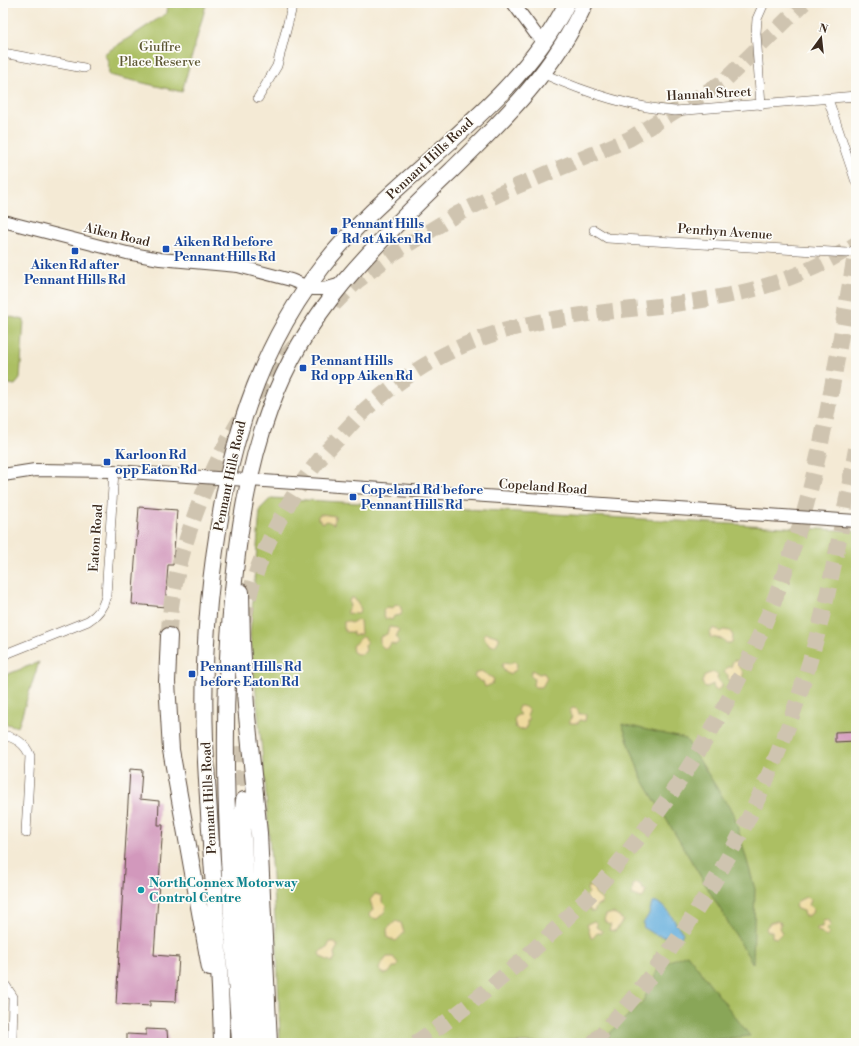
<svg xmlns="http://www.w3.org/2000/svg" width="859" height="1046" viewBox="0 0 859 1046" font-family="'Libre Bodoni',serif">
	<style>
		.green { fill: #acbf63; stroke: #747440 }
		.forest { fill: #89a659; stroke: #62683c }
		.sand { fill: #eeda9e; stroke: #94825e }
		.water { fill: #65aedd; stroke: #506c7e }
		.building { fill: #d298bc }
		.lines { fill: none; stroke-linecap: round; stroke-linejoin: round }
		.highway-tunnel { stroke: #cfc4b0; stroke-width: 16; stroke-dasharray: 16 8; stroke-linecap: butt }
		.street-casing { stroke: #574739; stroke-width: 10 }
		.secondary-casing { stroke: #574739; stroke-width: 14 }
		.highway-casing { stroke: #574739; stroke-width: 18 }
		.street { stroke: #fff; stroke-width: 9 }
		.secondary { stroke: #fff; stroke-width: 12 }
		.highway { stroke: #fff; stroke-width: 16 }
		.transit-dot { fill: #1a4fb4; stroke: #fdfcf7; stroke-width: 1.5 }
		.culture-dot { fill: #0f9aa8; stroke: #fdfcf7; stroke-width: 1.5 }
		.labels { text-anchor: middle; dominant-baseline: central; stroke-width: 3.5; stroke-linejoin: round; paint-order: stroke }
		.park-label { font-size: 13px; fill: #5d5733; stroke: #fdfcf7 }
		.street-label { font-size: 13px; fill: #3b2a1e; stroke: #fdfcf7 }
		.transit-label { font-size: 13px; font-weight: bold; fill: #164399; stroke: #fdfcf7; text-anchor: start }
		.culture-label { font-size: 13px; font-weight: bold; fill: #0d838f; stroke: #fdfcf7; text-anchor: start }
	</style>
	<rect width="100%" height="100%" fill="#fdfcf7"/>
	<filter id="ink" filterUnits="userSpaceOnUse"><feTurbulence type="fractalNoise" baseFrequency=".025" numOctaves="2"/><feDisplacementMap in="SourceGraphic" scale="8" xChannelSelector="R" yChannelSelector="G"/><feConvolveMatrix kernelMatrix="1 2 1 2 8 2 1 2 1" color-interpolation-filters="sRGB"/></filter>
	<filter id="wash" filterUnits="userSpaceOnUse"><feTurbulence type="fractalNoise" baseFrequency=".012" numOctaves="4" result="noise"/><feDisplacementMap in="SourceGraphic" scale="16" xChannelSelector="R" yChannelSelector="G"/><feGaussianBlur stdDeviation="0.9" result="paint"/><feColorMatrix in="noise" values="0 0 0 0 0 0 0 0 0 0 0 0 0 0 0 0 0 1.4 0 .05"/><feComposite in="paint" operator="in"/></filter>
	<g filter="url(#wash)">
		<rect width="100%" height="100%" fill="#f4ead5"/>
		<path class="green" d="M168,3L206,5L182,92L109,75L108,61L104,54L167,13Z
			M3,315L24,320L20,379L15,385L3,383Z
			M271,498L856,531V1043H280L277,946L265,781L250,635L260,509Z
			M39,662L18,727L3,723V676Z"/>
		<path class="forest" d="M622,724L686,739L734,815L755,889L753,964L641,777Z
			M687,954L750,1036L687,1043H605L610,1033L643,1001L660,965Z"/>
		<path class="sand" d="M321,514L335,516L334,524L327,521L323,523L318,519V516Z
			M351,598H354L361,609L358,614L347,613V610L350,607L349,601Z
			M396,604L400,606L402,611L401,615L394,616L392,620L385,618L383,611L387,607L393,608Z
			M357,620L360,621L361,634L353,636V632H346L344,629V622L347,621L351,623Z
			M389,627L397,628L399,630L396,637L399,642L395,645L391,643L388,648H384L380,644V637L387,634Z
			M714,628L721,632L723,630L730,631L733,636L732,643H726L723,639L710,637V633Z
			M487,633L499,637V640L495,646L490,645L485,639L484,634Z
			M362,637H364L367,641L365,646L366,651L362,654H357L353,652L352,646Z
			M736,660L739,662V668L743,672V676L740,679L735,676L733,681L730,682L728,679V675L724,672L727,667H731L733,661Z
			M514,661L517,664L516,670L509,674L505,672L502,666L504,663L510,664Z
			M532,670L539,674L544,673L547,678L542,687H535L533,685L534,679L530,675Z
			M481,671L494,679L492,684L485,687L483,681L481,682L474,676L475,674Z
			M714,672L718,675L717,679L722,684V687L717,690L714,689L713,684L707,687L704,686L702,682L705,675Z
			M519,706C524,706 527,707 529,712L527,716L530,719L527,721V726L526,729L519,730L516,728L514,720L517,715H521L517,711Z
			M573,708L577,709L579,714H586L585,721L580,720L578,723H570V719L572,717L570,714V710Z
			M637,883L641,885L642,889L646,890L644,896L642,898L632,895L633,885Z
			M588,886L594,888L596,895L602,900V904L597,905L594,912L591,911L586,904L588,901L586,896L589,893L587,890Z
			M375,894L382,896V902L386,906L385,912L377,919L370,917L369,914L373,910L370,900Z
			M806,897L811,900L809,905L813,909L812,913L808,916H804L803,911L797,909L795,906L798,901Z
			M613,913L623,920L615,931L609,930L611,925L607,924L604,920L606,915Z
			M829,920L831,925L827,929L829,934L826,937L821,932L817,931V928L822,927L823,921Z
			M396,921L401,923L404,933L396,941L388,938L387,929Z
			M594,921L597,924L596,927L602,931V933H597L593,938H591L587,924Z
			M777,921L781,923L779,928L782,933L777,938L772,937V931H767L766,928L770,923Z
			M330,942H335L338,946L334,953L335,958L332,962L321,957L319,953L322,950L327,948Z
			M387,957H393L398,963L397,967H393L389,973L385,974L380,971L379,967Z"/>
		<path class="water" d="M657,902L667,910L683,933L680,939C666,937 656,937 644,928L643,924L649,914L652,903Z"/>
		<g id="blocks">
			<path class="building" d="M139,507L177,510L173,565H168L165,607L132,604Z
				M856,731V741L835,742V732Z
				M130,769L142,770L140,799L159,801L158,825H163L154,955L179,957L176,1002L150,1001V1006L116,1004Z
				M146,1029L167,1030L168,1043H127V1034L146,1035Z"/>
		</g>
	</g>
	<g filter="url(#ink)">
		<use href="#blocks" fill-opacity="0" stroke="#574739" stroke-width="1"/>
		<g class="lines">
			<path class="highway-tunnel" d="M334,304L356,282L394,253L457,214L503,192L629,139L723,82L804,3
				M255,396L266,379L295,346
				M244,621C254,557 292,486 337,440C346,430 356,419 366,409C403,375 452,346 500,332C568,311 639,311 708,299C760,291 812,273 856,244
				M169,636C169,570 206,475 240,420
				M243,746L244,800
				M415,1043C456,1017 494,985 530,953C560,925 590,897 616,866C703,762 768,640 805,509C828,425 840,337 856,250
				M593,1043C695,936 770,799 811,657C831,589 843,519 856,449"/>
			<defs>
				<path id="street" d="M3,53L84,68
					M544,74C584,92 631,107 675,111L856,96
					M258,98L277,66L293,3
					M828,99L856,182
					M761,105L756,33L757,19L764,3
					M594,230L607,238L847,253L856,250
					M3,655L88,621C98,615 103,608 106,596L114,471
					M3,735C16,738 25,743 30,756L26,833
					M3,982L13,997L12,1043"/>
				<path id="secondary" d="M513,3L535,33L544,41
					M3,221L127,253L160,259L238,266L291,280L313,289H323L342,284
					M3,475L35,470L114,471L856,521"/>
				<path id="highway" d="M241,592L242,643L246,706L259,833L269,1043
					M169,636L167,682L171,750L210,968
					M244,800L242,820L254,1043
					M222,1043C220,942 209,841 205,740C202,658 209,575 224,496C240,412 269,335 322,267C395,172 512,113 567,3
					M240,1043C231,896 218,749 232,601C238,536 247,470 270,408C286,363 313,319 343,283C377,243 414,206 452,170C504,119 555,70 585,3"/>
			</defs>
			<use href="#street" class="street-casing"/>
			<use href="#secondary" class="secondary-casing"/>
			<use href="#highway" class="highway-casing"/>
			<use href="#street" class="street"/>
			<use href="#secondary" class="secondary"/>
			<use href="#highway" class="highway"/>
		</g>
	</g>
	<g class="transit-dot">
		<rect x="330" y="227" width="8" height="8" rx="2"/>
		<rect x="162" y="245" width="8" height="8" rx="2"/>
		<rect x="71" y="247" width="8" height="8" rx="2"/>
		<rect x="299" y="364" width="8" height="8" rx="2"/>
		<rect x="103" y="458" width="8" height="8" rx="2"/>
		<rect x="349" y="493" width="8" height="8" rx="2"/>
		<rect x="188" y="670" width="8" height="8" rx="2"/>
	</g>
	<circle class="culture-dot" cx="141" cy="890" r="4"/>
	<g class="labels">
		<g class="park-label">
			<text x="160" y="47">Giuffre<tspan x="160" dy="15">Place Reserve</tspan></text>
		</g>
		<g class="street-label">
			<text transform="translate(709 94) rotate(-3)">Hannah Street</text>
			<text transform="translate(430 159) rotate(-43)">Pennant Hills Road</text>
			<text transform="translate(725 232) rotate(4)">Penrhyn Avenue</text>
			<text transform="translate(117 235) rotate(13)">Aiken Road</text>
			<text transform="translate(230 476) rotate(-78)">Pennant Hills Road</text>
			<text transform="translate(543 487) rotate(4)">Copeland Road</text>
			<text transform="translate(96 538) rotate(-86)">Eaton Road</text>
			<text transform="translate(209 798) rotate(-93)">Pennant Hills Road</text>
		</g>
		<g class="transit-label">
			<text x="342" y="224">Pennant Hills<tspan x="342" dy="15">Rd at Aiken Rd</tspan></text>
			<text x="174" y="242">Aiken Rd before<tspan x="174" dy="15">Pennant Hills Rd</tspan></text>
			<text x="75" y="265" text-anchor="middle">Aiken Rd after<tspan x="75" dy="15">Pennant Hills Rd</tspan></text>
			<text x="311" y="361">Pennant Hills<tspan x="311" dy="15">Rd opp Aiken Rd</tspan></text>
			<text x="115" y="455">Karloon Rd<tspan x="115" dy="15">opp Eaton Rd</tspan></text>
			<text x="361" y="490">Copeland Rd before<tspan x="361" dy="15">Pennant Hills Rd</tspan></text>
			<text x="200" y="667">Pennant Hills Rd<tspan x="200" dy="15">before Eaton Rd</tspan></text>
		</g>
		<g class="culture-label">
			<text x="149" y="883">NorthConnex Motorway<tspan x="149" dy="15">Control Centre</tspan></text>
		</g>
	</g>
	<rect width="859" height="1046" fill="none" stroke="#fdfcf7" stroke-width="16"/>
	<g transform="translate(821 38) rotate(15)" stroke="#fdfcf7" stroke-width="3" paint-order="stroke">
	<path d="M0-3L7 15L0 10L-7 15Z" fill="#3b2a1e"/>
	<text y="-6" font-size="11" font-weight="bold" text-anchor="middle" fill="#3b2a1e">N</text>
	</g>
</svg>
